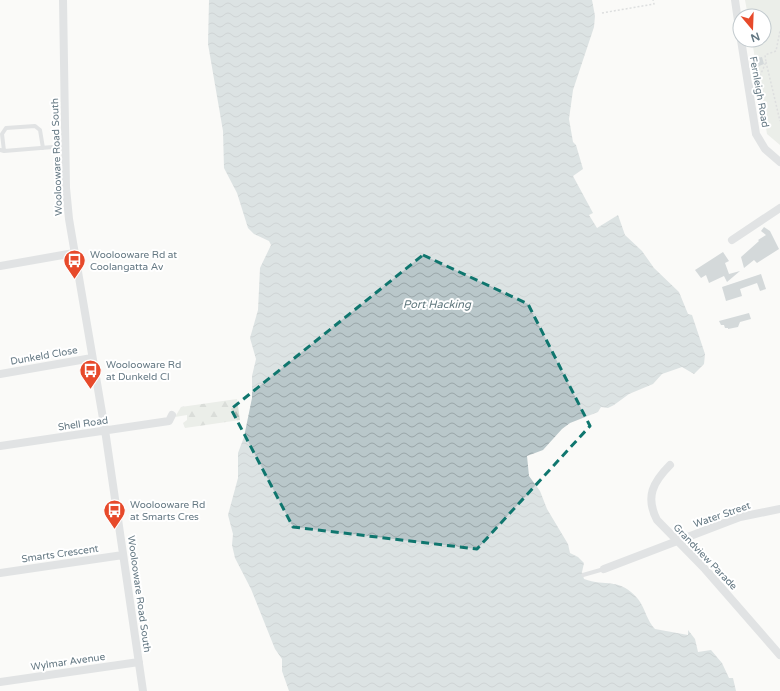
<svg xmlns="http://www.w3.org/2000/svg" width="780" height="691" viewBox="0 0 780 691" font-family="'Varela Round',sans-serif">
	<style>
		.forest { fill: url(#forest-firs) }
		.park { fill: #dadfd7 }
		.water { fill: url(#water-waves) }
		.building { fill: #a7b2b7 }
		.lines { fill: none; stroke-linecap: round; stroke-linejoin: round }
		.path { stroke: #bbbfc2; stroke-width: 1.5; stroke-dasharray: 2 2; stroke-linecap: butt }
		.service { stroke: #c3c8cc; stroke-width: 4 }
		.minor { stroke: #c3c8cc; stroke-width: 8 }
		.marked { fill: none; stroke: #0f766e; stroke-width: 3; stroke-dasharray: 8 5; stroke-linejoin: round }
		.labels { text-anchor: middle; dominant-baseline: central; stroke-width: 4; stroke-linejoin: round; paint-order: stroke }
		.street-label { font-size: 10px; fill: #647883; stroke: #fff }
		.poi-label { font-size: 10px; fill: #647883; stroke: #fff; text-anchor: start }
		.water-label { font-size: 11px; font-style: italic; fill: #5f777d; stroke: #fff }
	</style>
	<defs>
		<pattern id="forest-firs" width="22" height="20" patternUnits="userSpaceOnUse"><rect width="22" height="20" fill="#dadfd7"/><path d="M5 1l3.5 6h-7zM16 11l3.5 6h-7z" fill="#b4bab4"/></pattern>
		<pattern id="water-waves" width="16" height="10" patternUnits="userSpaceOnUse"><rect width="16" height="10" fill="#b9c7ca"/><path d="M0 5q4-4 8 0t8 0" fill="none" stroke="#9aa6a9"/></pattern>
	</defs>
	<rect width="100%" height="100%" fill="#fafaf8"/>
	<path class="forest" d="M237,399L240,420L185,428L183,423L187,420V415L175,417L181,407Z"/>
	<path class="park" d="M745,0H780V145L767,134L752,40H764V16H748Z"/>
	<path class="water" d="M209,0H592L595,16L594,27L573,90L569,119L573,142L576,145L583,169L573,176L593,213L589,215L597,228L618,215L625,235L642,251L654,268L679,292L688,314L692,315L705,354L704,364L694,374L682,367L662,374L653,384L629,394L614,405L608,408L601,407L598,412L570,423L562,429L543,450L527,456L529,476L540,491L547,509L568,544L570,553L578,557L584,563L582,572L584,579C605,587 620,577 638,599C645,608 647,621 655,629L688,635V630L695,639L698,652L711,650L722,663L729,678H733L736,691H289L282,671V659L275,649L251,589L235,558L232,545L233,534L228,515L238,478V453L244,437L252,398V376L256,359L250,338L258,310L260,268L271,245L269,241L254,234L248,228L237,193L224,168L223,131L208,44Z"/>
	<path class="building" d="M762,57L764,64L754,68L752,59Z
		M764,227L770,231L779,249L757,263L754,260L744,268L741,257L759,241L758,240L766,235L761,231Z
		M723,252L729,261L725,263L729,274L740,271L727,282L724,276L709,283L706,275L701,278L695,270Z
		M761,274L766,289L760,291L757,283L740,289L742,296L726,301L722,287Z
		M749,313L751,319L740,322L738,327L728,329V328H725L724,325H721L719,321Z"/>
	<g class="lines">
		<path class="path" d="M602,13L654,4L653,0
			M766,62L780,121
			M760,76L766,62L765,55L776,51L780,31"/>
		<path class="service" d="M749,89L759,80
			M0,150L4,151L65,146
			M4,151L2,134L6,128L35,126L40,130L43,148
			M583,575L604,569"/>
		<path class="minor" d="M63,0L66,188L69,219L105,430L143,691
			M735,0L740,35
			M741,40L756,134L765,149L780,162
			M732,240L780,208
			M0,266L74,253
			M0,374L92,358
			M0,446L169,421L172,415
			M670,465C653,482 645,497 657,520L705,569L780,655
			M604,569L740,517L780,509
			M0,573L123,555
			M0,682L139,662"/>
	</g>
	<path d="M0 0H780V691H0ZM423,255L528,304L590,426L477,549L293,527L231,409Z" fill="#fafaf8" fill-opacity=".55" fill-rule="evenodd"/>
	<path class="marked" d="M423,255L528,304L590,426L477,549L293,527L231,409Z"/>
	<defs>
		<symbol id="bus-pin" viewBox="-11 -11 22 30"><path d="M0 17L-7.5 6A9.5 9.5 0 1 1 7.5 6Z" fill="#e74a2b" stroke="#fff"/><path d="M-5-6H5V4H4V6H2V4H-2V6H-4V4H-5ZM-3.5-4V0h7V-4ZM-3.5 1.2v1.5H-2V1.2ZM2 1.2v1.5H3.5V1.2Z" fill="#fff"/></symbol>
	</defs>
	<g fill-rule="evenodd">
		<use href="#bus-pin" x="62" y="248" width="25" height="34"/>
		<use href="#bus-pin" x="78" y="358" width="25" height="34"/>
		<use href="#bus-pin" x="102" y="498" width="25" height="34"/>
	</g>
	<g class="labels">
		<g class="street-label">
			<text transform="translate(759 92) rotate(80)">Fernleigh Road</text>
			<text transform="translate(57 157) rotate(-92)">Woolooware Road South</text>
			<text transform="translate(44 356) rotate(-10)">Dunkeld Close</text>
			<text transform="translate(83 424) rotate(-8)">Shell Road</text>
			<text transform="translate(722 515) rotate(-19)">Water Street</text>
			<text transform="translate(60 554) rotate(-8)">Smarts Crescent</text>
			<text transform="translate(705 557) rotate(46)">Grandview Parade</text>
			<text transform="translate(139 594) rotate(82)">Woolooware Road South</text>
			<text transform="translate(68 662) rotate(-8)">Wylmar Avenue</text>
		</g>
		<g class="poi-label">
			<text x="90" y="255">Woolooware Rd at<tspan x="90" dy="12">Coolangatta Av</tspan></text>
			<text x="106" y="365">Woolooware Rd<tspan x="106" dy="12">at Dunkeld Cl</tspan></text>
			<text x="130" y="505">Woolooware Rd<tspan x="130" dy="12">at Smarts Cres</tspan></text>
		</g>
		<g class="water-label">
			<text x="437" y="304">Port Hacking</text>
		</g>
	</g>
	<g transform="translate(752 28) rotate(161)"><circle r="19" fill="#ffffff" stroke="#c1c9cd"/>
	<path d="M0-3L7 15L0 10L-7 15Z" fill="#e74a2b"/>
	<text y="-6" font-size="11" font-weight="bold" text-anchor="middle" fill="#647883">N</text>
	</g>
</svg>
